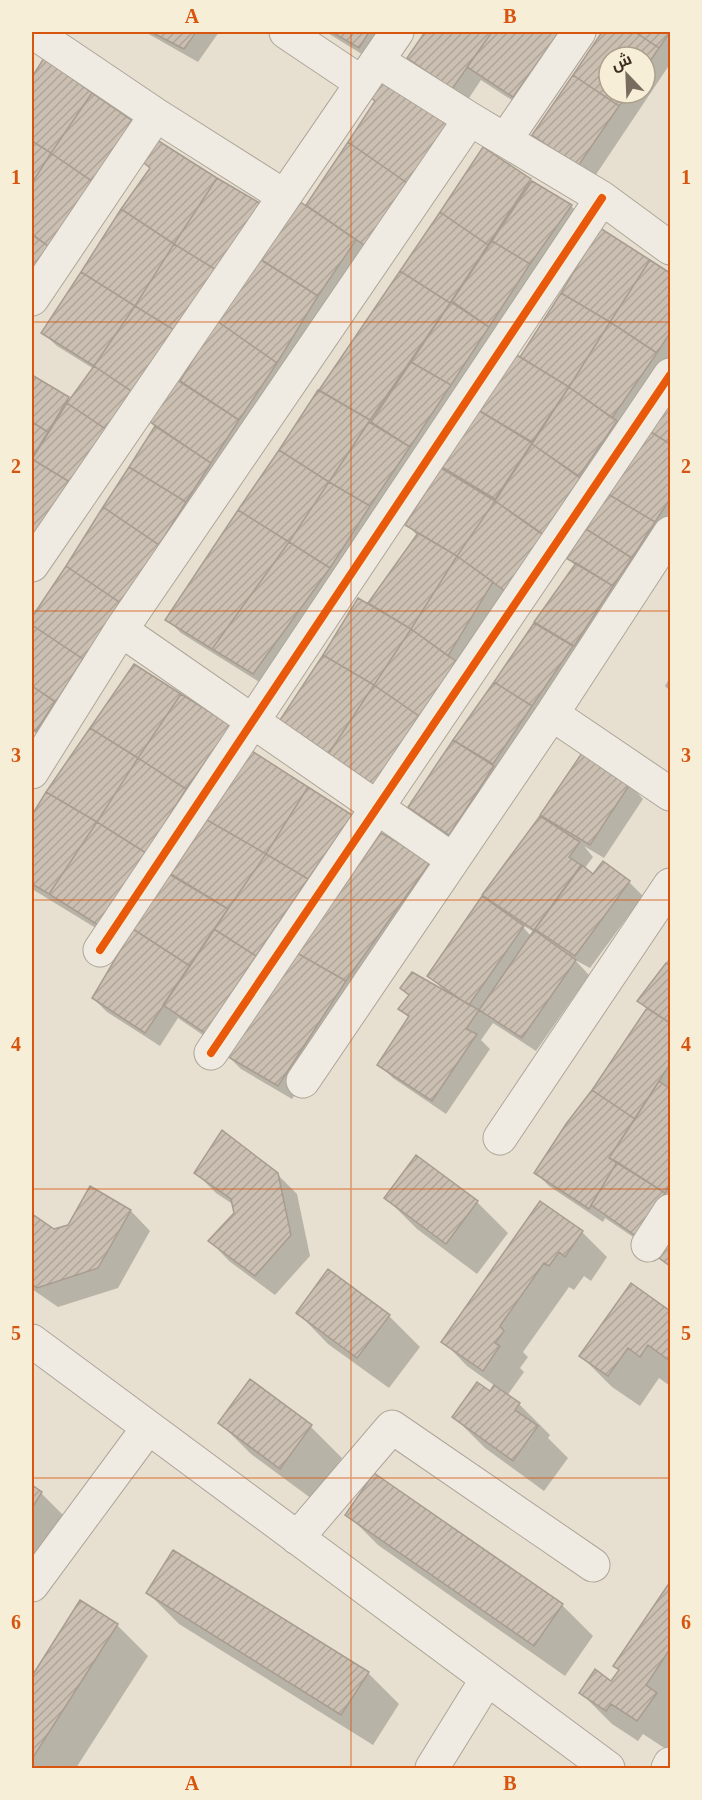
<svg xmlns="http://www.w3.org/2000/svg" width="702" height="1800" viewBox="0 0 702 1800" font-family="'Times New Roman',Cairo,serif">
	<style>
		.shadow { fill: #0003; fill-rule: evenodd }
		.building { fill: url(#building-hatch); stroke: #a89c90; stroke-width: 1.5 }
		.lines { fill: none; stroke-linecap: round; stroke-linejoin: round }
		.minor-casing { stroke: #ada599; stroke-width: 35 }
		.minor { stroke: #efebe3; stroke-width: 33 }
		.cycleway-casing { stroke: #f7eed8; stroke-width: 11 }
		.cycleway { stroke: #e8590c; stroke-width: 8 }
		.grid { fill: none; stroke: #d7550e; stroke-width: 1.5; stroke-opacity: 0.55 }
		.neatline { fill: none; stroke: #d7550e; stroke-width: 2 }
		.grid-label { font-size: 20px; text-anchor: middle; font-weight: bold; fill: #d7550e }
	</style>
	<defs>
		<pattern id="building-hatch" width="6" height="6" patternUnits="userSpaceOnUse" patternTransform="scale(1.5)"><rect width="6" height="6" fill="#cbbfb2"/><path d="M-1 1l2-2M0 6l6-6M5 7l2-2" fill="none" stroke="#afa499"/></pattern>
	</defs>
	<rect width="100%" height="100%" fill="#e7e0d1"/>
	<path class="shadow" d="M145,32H219L198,62Z
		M326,32H391L373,61Z
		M427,32H579L527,110L481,80L467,101L423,72L409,58Z
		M604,32H670V64L593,179L548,149L534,135ZM609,57H645V93H609Z
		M44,60L136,125L32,315V80Z
		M377,102L448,122L50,743L32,731V620L68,567L156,428L145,417L32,580V377L71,402L94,369L57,346L43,333L151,168L158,142L171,378L180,383L258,257L307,207Z
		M483,149L533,183L571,206L585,220L267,687L181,633L167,619ZM445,297L460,304L458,308L444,299Z
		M601,230L670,276V367L389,800L368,605L418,536L407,525L451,475L444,467L516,356L521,359Z
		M670,406V533L463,848L424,820L410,807L576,566L568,558Z
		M134,666L230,726L112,938L32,889V818Z
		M670,677V691L665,686Z
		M252,753L351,816L365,830L219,1046L178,1018L160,1046L107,1012L93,998L134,930Z
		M630,785L643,799L604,858L584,846L593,857L584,869L593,876L629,882L643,896L590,968L575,960L589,975L536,1051L493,1023L481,1040L490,1049L446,1114L393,1078L379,1064L409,1018L400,1009L410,996L402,988L445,991L429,976L483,897L540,818L551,823L542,814ZM524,926L534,932L531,936L523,927Z
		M430,862L444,876L360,995L292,1099L241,1069L227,1055Z
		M670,957V1219L651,1249L605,1218L603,1222L549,1186L536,1173L648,1010L639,1001Z
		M196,1173L277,1174L297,1194L310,1256L275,1295L229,1261L210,1241L236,1213L234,1205L216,1193Z
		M91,1188L131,1211L150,1231L118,1288L58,1307L32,1289V1216L54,1231L69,1226Z
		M386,1198L477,1202L508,1233L477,1274L417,1229Z
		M540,1203L583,1233L607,1257L591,1281L584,1276L574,1290L569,1287L523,1352L528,1357L520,1368L524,1372L507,1396L519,1404L550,1435L548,1438L568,1458L544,1491L485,1448L454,1417L491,1393L495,1386L467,1366L443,1341Z
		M631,1285L670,1313V1386L659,1378L640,1406L612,1387L581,1356Z
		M298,1313L389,1316L420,1347L389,1388L328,1344Z
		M251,1382L311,1427L342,1458L312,1499L251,1454L220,1423Z
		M32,1487L41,1493L72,1524L32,1586Z
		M347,1514L562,1605L593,1636L565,1676L378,1545Z
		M670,1585V1749L669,1751L643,1734L638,1741L612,1724L581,1693L611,1683L620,1671L615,1666Z
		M148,1593L368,1673L399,1704L373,1745L179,1624Z
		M81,1602L117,1625L148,1656L76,1768H32V1679Z"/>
	<path class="building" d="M151,32H196L184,49Z
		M332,32H369L359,48Z
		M425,32H492L452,89L407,58Z
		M492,32H559L513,97L467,67Z
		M602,32H635L659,48L645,68V57H609V93H628L619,106L573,75Z
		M635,32H670L659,48Z
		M44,58L92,93L51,153L32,141V77Z
		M573,75L619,106L578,166L532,135Z
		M381,79L449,121L407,183L348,142L375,101L369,96Z
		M92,93L137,124L96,184L51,153Z
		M157,140L217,178L174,244L121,209L150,168L143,162Z
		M32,141L51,153L32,183Z
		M348,142L407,183L367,247L306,205Z
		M483,147L531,179L488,245L440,212Z
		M51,153L96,184L51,248L32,234V183Z
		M217,178L263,205L218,271L174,244Z
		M532,181L572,205L530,264L492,241Z
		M296,199L356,240L318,296L257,257Z
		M121,209L174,244L135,306L81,272Z
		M440,212L488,245L450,303L400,271Z
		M600,228L650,260L610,322L561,293Z
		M32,235L51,248L32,280Z
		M492,241L530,264L489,327L452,301Z
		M174,244L218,271L179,333L135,306Z
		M258,258L318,296L277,363L217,321Z
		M650,260L670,273V333L657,353L610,322Z
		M400,271L450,303L370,420L319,390Z
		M81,272L135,306L94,366L41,333Z
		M561,293L610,322L569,387L520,357Z
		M451,302L489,327L451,385L411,362Z
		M135,306L179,333L137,395L94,366Z
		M217,321L277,363L239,420L180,381Z
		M610,322L657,353L612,418L569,387Z
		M515,354L569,387L532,442L480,411Z
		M411,362L451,385L410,447L371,422Z
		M94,366L137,395L110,432L67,403Z
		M32,375L69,397L48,432L32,422Z
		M171,376L239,420L211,463L143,417Z
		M569,387L617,421L579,476L532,444Z
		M318,390L370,420L329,482L279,450Z
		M67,403L110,432L73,484L32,459Z
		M670,403V444L651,432Z
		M478,410L532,443L495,499L442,467Z
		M32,422L48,432L32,458Z
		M369,422L410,447L370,506L329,482Z
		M155,426L211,463L186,502L129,467Z
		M651,432L670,444V499L655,522L608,494Z
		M532,444L580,478L543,534L495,501Z
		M279,450L329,482L289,542L238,510Z
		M32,459L73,484L37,536L32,533Z
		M129,467L186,502L159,545L103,507Z
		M441,468L495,501L457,556L405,525Z
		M329,482L370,506L330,568L289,542Z
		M608,494L655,522L632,558L586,529Z
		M495,501L543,535L505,591L457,556Z
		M103,507L162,547L122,604L66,566Z
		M238,510L289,542L212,649L165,620Z
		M586,529L632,558L613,586L566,558Z
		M418,533L457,556L411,629L368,603Z
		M289,542L330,568L253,674L212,649Z
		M457,556L493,582L448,656L411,629Z
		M576,563L613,586L574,646L534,622Z
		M66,566L122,604L83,659L32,625V617Z
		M358,598L411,629L374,685L323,655Z
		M534,623L573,646L532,706L494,682Z
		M32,625L83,659L56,702L32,686Z
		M411,629L457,662L419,716L374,685Z
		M323,655L374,685L327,756L278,723Z
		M134,664L181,694L138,758L90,728Z
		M494,682L532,706L493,764L453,740Z
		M374,685L419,716L374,787L327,756Z
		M32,686L55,702L36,731L32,728Z
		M181,694L231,725L186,789L138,758Z
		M90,728L138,758L97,822L46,792Z
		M453,740L494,766L449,835L408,807Z
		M252,751L308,787L266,854L207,820Z
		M582,753L630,784L590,845L540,815Z
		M138,758L186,789L146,853L97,822Z
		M308,787L352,815L308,879L266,854Z
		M46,792L97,822L49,894L32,884V815Z
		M540,816L580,842L569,857L581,865L534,930L482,895Z
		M207,820L266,854L228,909L171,874Z
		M97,822L146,853L98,925L49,894Z
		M381,833L431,861L346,981L297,953Z
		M266,854L308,879L256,956L214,929Z
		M603,861L630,881L575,956L535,929L582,865L593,874Z
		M169,874L228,909L190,966L133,929Z
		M482,896L524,926L469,1005L427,976Z
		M133,929L190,966L145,1033L92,998Z
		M214,929L256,956L205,1033L163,1005Z
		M534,930L576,960L522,1038L479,1010Z
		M297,953L346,981L278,1086L225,1055Z
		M666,963L670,966V1023L637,1001Z
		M412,972L479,1010L466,1029L477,1034L432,1101L377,1065L409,1016L398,1009L409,995L400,988Z
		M647,1008L670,1023V1064L635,1119L592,1090Z
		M659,1081L670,1089V1185L665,1193L609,1158Z
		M592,1090L635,1119L609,1158L617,1162L589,1209L534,1173L566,1124Z
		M222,1130L278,1173L291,1235L255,1276L208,1241L234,1213L231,1199L194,1173Z
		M416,1155L478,1201L446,1244L384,1198Z
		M617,1162L665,1193L636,1236L591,1205Z
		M90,1186L131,1210L98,1268L37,1288L32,1284V1214L54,1229L68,1225Z
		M540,1201L583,1231L565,1257L559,1252L549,1266L544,1263L500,1326L504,1331L495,1343L500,1346L483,1371L441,1342Z
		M670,1241V1266L659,1258Z
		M328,1269L390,1315L357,1358L296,1313Z
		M631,1283L670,1311V1361L648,1345L640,1357L628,1348L608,1376L579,1356Z
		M250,1379L312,1425L280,1469L218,1423Z
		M477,1382L490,1391L494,1385L520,1403L515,1410L538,1426L513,1461L452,1417Z
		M374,1473L563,1604L534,1646L345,1515Z
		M32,1485L42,1492L32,1508Z
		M173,1550L369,1672L341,1715L146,1593Z
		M670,1582V1649L646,1685L657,1693L637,1721L611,1704L606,1711L579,1693L595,1669L611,1681L619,1670L613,1666Z
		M80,1600L118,1624L32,1759V1676Z"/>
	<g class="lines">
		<defs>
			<path id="minor" d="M33,32L156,115L284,196
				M286,32L362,83
				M378,61L470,119L602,198L670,248
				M505,140L579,32
				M32,299L156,115
				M32,565L397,32
				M121,630L453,860
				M552,714L670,794
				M32,772L121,630L470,119
				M100,950L602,198
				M211,1053L670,375
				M303,1081L552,714L670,533
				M500,1138L670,885
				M648,1245L670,1211
				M32,1341L608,1768
				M297,1538L392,1427L593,1565
				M32,1585L148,1428
				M432,1768L487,1679
				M668,1768L670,1764"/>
		</defs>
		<use href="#minor" class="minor-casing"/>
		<use href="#minor" class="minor"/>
		<defs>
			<path id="cycleway" d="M100,950L602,198
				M211,1053L670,375"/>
		</defs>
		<use href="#cycleway" class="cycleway-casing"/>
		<use href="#cycleway" class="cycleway"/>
	</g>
	<path class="grid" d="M351,32V1768M32,322H670M32,611H670M32,900H670M32,1189H670M32,1478H670"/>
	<rect width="702" height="1800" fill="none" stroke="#f7eed8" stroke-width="66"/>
	<g transform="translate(627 75) rotate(337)"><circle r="28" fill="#f7eed8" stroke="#ada18e" stroke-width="1.5"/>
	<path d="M0-4.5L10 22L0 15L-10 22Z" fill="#786c5e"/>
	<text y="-9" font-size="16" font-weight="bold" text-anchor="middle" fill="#3d2e20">ش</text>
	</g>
	<rect x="33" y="33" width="636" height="1734" class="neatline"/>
	<g class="grid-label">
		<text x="192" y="23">A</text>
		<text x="510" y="23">B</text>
		<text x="16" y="184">1</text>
		<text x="686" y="184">1</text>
		<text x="16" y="473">2</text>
		<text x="686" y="473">2</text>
		<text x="16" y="762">3</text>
		<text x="686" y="762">3</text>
		<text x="16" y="1051">4</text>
		<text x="686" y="1051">4</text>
		<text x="16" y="1340">5</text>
		<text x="686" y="1340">5</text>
		<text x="16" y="1629">6</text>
		<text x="686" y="1629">6</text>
		<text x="192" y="1790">A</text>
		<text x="510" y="1790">B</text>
	</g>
</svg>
